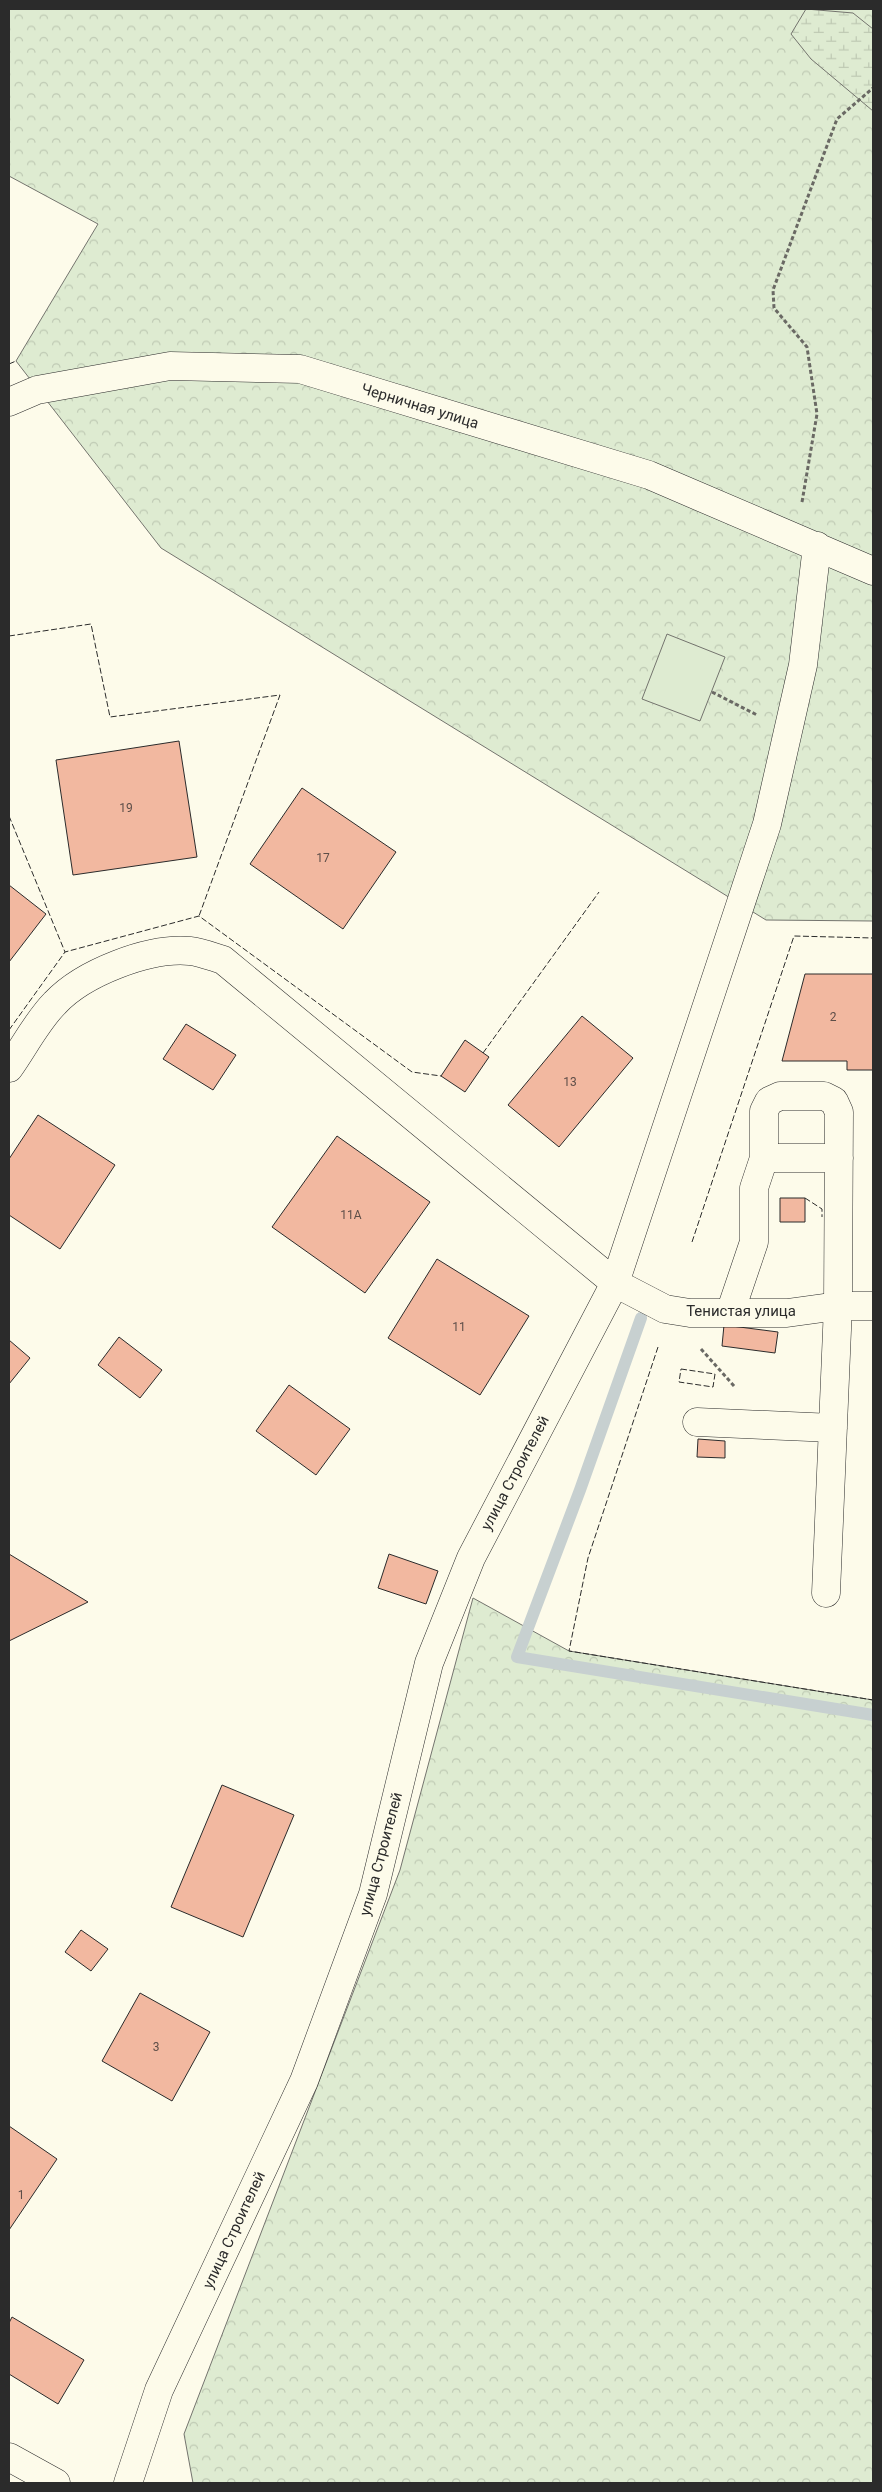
<svg xmlns="http://www.w3.org/2000/svg" width="882" height="2492" viewBox="0 0 882 2492" font-family="Roboto,sans-serif">
	<style>
		.forest { fill: url(#forest-crowns); stroke: #74746e }
		.wetland { fill: url(#wetland-marsh); stroke: #74746e }
		.green { fill: #deebd1; stroke: #74746e }
		.lines { fill: none; stroke-linecap: round; stroke-linejoin: round }
		.stream { stroke: #c7d0d0; stroke-width: 12 }
		.building { fill: #f2b8a0; stroke: #2b2b2b }
		.minor-casing { stroke: #2b2b2b; stroke-width: 29 }
		.path { stroke: #6a6964; stroke-width: 3; stroke-dasharray: 4 2.5; stroke-linecap: butt }
		.minor { stroke: #fdfbea; stroke-width: 28 }
		.fence { stroke: #2b2b2b; stroke-width: 1; stroke-dasharray: 6 2.5; stroke-linecap: butt }
		.labels { text-anchor: middle; dominant-baseline: central; stroke-width: 4; stroke-linejoin: round; paint-order: stroke }
		.number-label { font-size: 12px; fill: #5d4e48 }
		.street-label { font-size: 15px; fill: #2b2b2b; stroke: #fdfbea }
	</style>
	<defs>
		<pattern id="forest-crowns" width="20" height="18" patternUnits="userSpaceOnUse" patternTransform="scale(1.25)"><rect width="20" height="18" fill="#deebd1"/><path d="M2 6a3 3 0 1 1 6 0M12 15a3 3 0 1 1 6 0" fill="none" stroke="#bfcab4"/></pattern>
		<pattern id="wetland-marsh" width="20" height="14" patternUnits="userSpaceOnUse" patternTransform="scale(1.25)"><rect width="20" height="14" fill="#deebd1"/><path d="M1 5h8M5 5V1M11 12h8M15 12V8" fill="none" stroke="#bfcab4"/></pattern>
	</defs>
	<rect width="100%" height="100%" fill="#fdfbea"/>
	<path class="forest" d="M9,9H873V921L766,920L161,548L16,361L98,224L9,176Z
		M473,1598L569,1651L873,1700V2483H193L184,2434L400,1870Z"/>
	<path class="wetland" d="M806,9L853,13L873,29V111L811,59L791,34Z"/>
	<path class="green" d="M667,634L725,657L700,721L642,699Z"/>
	<g class="lines">
		<path class="stream" d="M641,1318L580,1490L517,1657L873,1715"/>
	</g>
	<path class="building" d="M179,741L197,857L73,875L56,760Z
		M302,788L396,852L343,929L250,864Z
		M9,885L46,914L9,962Z
		M805,974H873V1070H847V1061H782Z
		M582,1016L633,1058L559,1147L508,1105Z
		M186,1024L236,1055L213,1090L163,1059Z
		M465,1040L489,1057L465,1092L441,1076Z
		M38,1115L115,1165L60,1249L9,1215V1159Z
		M337,1136L430,1202L365,1293L272,1227Z
		M780,1198H805V1222H780Z
		M437,1259L529,1316L480,1395L388,1338Z
		M724,1325L778,1332L775,1353L722,1346Z
		M119,1337L162,1370L140,1398L98,1365Z
		M9,1340L30,1358L9,1384Z
		M289,1385L350,1429L316,1475L256,1431Z
		M698,1439L725,1441V1458L697,1457Z
		M9,1554L88,1602L9,1641Z
		M389,1554L438,1571L426,1604L378,1588Z
		M222,1785L294,1815L243,1937L171,1907Z
		M81,1930L108,1949L91,1971L65,1952Z
		M140,1993L210,2032L172,2101L102,2061Z
		M9,2126L57,2159L9,2230Z
		M12,2317L84,2360L58,2404L9,2374V2323Z"/>
	<g class="lines">
		<defs>
			<path id="minor" d="M9,402L37,390L170,366L300,369L649,475L873,571
				M9,1068C24,1047 37,1021 55,1003C83,973 149,947 190,951C201,952 213,957 223,960L615,1283L665,1309L690,1313H787L838,1306H873
				M764,1158H839
				M730,1313L754,1242V1188L764,1158V1111L769,1101L780,1096H824L834,1101L839,1112L838,1306L826,1593
				M697,1422L833,1428
				M9,2457L56,2483
				M128,2483L159,2390L304,2081L373,1894L429,1663L471,1558L615,1283L767,824L803,665L817,546"/>
		</defs>
		<use href="#minor" class="minor-casing"/>
		<path class="path" d="M802,502L817,414L807,347L774,308L773,290L837,119L873,88
			M712,692L757,715
			M701,1349L735,1387"/>
		<use href="#minor" class="minor"/>
		<path class="fence" d="M9,364L16,361
			M9,636L91,624L110,717L280,695L199,916
			M9,816L65,952
			M9,1030L65,952L199,916L412,1072L441,1076
			M483,1053L599,892
			M805,1198L822,1209V1217
			M692,1242L794,936L873,938
			M658,1347L588,1558L569,1651L873,1700
			M681,1369L715,1374L713,1387L679,1382Z"/>
	</g>
	<g class="labels">
		<g class="number-label">
			<text x="126" y="808">19</text>
			<text x="323" y="858">17</text>
			<text x="833" y="1017">2</text>
			<text x="570" y="1082">13</text>
			<text x="351" y="1215">11А</text>
			<text x="459" y="1327">11</text>
			<text x="156" y="2047">3</text>
			<text x="21" y="2195">1</text>
		</g>
		<g class="street-label">
			<text transform="translate(420 406) rotate(17)">Черничная улица</text>
			<text x="741" y="1311">Тенистая улица</text>
			<text transform="translate(515 1473) rotate(-62)">улица Строителей</text>
			<text transform="translate(381 1854) rotate(-75)">улица Строителей</text>
			<text transform="translate(234 2230) rotate(-65)">улица Строителей</text>
		</g>
	</g>
	<rect width="882" height="2492" fill="none" stroke="#2b2b2b" stroke-width="20"/>
</svg>
